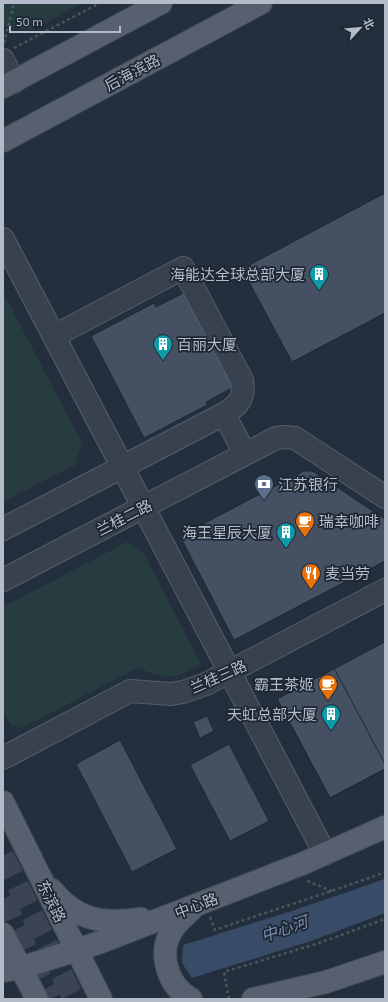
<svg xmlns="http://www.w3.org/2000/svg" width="388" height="1002" viewBox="0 0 388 1002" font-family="'Exo 2','Noto Sans SC',sans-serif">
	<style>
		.green { fill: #263c3f }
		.water { fill: #394c67 }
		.building { fill: #455162; stroke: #1f2835 }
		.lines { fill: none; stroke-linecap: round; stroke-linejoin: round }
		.highway-tunnel { stroke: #3a4453; stroke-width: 22; stroke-dasharray: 22 11; stroke-linecap: butt }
		.minor-casing { stroke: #565f6c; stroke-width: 24 }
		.major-casing { stroke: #414a57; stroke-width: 24 }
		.path { stroke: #44595c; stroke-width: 2.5; stroke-dasharray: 3 3; stroke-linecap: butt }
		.minor { stroke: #38414e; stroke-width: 22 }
		.major { stroke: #56606e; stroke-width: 22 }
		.labels { text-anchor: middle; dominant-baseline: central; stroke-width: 3.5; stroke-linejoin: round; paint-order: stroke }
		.street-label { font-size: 15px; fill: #b4bcc9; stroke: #1d2633 }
		.poi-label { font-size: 15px; fill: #b4bcc9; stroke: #1d2633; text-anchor: end }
		.water-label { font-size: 16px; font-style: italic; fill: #7c92b1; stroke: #1d2633 }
	</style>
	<rect width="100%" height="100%" fill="#242f3e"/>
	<path class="green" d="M3,3H83L31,30L3,26Z
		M3,292L82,443L75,465L3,502Z
		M127,542L143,552L201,664C176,679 164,682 139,667L22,728L11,726L3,712V607Z"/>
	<path class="water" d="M385,879V913L314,940L192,978L182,963L183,945L292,911Z"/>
	<path class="building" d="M385,193V313L292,362L242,269Z
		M185,292L235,386L206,402L207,405L144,438L91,336L154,303L156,307Z
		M304,471H310L314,472L385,519V561L234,640L180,536Z
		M385,642V769L330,798L277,699Z
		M334,668L385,764V769L330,798L277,699Z
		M207,716L214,731L200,738L193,722Z
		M120,740L177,849L132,872L76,764Z
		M229,744L269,821L230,841L190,765Z"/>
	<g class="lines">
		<path class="highway-tunnel" d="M3,856L74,999
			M3,899L50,999"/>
		<defs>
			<path id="minor" d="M3,60L14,82
				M3,239L325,854
				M224,414L245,454
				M3,529L224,414C239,405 245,398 242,380L183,268L54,336
				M3,580L276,438L285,437L295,438L385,497
				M3,758L130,691L171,694L183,692L206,684L385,590"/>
			<path id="major" d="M3,87L161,3
				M3,141L261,3
				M3,802L101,999
				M52,890C77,921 103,924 141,919
				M3,934L37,999
				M3,971L21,968L101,942L304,863L385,827
				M191,999C168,986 158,955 171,932C176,923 185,916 192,909
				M253,999L326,982L385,962"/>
		</defs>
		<use href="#minor" class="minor-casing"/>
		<use href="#major" class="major-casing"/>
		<path class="path" d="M4,43L14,3
			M14,48L100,3
			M307,881L332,891
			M210,917L215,930C272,910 329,893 385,872
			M229,999L224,972L319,943L385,919"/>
		<use href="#minor" class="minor"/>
		<use href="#major" class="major"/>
	</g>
	<defs>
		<symbol id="building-pin" viewBox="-11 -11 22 30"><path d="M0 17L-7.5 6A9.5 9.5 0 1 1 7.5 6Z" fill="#0f9aa8" stroke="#1d2633"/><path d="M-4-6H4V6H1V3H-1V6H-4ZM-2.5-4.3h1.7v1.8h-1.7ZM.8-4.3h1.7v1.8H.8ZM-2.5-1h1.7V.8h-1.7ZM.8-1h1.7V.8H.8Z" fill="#fff"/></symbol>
		<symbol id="bank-pin" viewBox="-11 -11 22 30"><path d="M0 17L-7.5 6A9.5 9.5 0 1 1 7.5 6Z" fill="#5c6f8a" stroke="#1d2633"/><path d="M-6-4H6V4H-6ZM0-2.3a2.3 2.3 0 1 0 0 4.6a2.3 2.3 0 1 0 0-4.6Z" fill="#fff"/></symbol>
		<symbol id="cafe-pin" viewBox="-11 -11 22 30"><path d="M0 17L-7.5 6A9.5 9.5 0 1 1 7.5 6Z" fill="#e8710a" stroke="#1d2633"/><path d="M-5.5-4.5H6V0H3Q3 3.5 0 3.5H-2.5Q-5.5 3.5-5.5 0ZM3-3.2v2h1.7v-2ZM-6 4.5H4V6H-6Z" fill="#fff"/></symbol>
		<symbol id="restaurant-pin" viewBox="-11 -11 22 30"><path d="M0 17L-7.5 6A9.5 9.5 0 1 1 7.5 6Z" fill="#e8710a" stroke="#1d2633"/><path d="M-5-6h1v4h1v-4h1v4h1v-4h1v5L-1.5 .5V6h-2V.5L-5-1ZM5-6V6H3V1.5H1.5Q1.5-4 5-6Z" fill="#fff"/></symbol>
	</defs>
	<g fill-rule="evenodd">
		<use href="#building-pin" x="308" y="263" width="22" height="30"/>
		<use href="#building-pin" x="152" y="333" width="22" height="30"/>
		<use href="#bank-pin" x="253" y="473" width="22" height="30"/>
		<use href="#cafe-pin" x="294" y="510" width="22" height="30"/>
		<use href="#building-pin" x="275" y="521" width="22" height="30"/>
		<use href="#restaurant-pin" x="300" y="562" width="22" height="30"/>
		<use href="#cafe-pin" x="317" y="673" width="22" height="30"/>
		<use href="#building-pin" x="320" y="703" width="22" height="30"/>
	</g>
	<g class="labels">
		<g class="street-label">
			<text transform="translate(132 72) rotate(-28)">后海滨路</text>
			<text transform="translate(124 517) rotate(-27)">兰桂二路</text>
			<text transform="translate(218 676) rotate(-24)">兰桂三路</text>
			<text transform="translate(52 901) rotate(64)">东滨路</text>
			<text transform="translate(196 905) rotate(-21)">中心路</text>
		</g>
		<g class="poi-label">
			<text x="305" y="274">海能达全球总部大厦</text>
			<text x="177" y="344" text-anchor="start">百丽大厦</text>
			<text x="278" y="484" text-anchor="start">江苏银行</text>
			<text x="319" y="521" text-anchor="start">瑞幸咖啡</text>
			<text x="272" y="532">海王星辰大厦</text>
			<text x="325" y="573" text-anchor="start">麦当劳</text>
			<text x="314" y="684">霸王茶姬</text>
			<text x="317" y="714">天虹总部大厦</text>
		</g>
		<g class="water-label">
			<text transform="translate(284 928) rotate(-19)">中心河</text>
		</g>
	</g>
	<rect width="388" height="1002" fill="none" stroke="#b4bcc9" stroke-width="8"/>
	<g transform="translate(360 28) rotate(63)" stroke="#1d2633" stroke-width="3" paint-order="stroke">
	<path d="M0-3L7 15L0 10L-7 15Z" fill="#b4bcc9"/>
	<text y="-6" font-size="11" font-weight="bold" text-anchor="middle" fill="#b4bcc9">北</text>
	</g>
	<path d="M10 26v6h110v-6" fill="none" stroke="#b4bcc9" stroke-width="2"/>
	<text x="16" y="26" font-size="12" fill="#b4bcc9" stroke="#1d2633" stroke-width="3" paint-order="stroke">50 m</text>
</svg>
